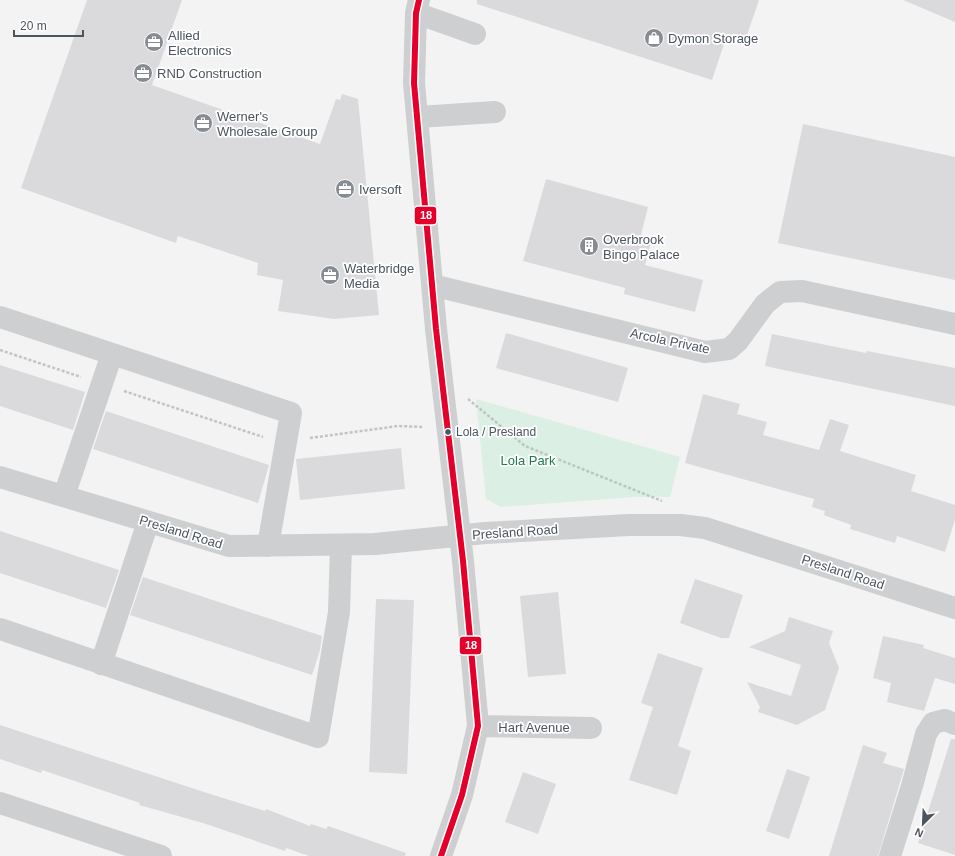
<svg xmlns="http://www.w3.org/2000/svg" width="955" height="856" viewBox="0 0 955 856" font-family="Helvetica,sans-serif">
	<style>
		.green { fill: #dbefe4 }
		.building { fill: #dadadc }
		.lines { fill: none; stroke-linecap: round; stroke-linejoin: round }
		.path { stroke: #bdc6c3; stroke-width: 2.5; stroke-dasharray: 3 2; stroke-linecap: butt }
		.minor { stroke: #cdcfd1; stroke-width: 22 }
		.bus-1-casing { stroke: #fff; stroke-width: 9 }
		.bus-1 { stroke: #e4002b; stroke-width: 6 }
		.bus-dot { fill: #4c545e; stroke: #fff; stroke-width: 1.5 }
		.labels { text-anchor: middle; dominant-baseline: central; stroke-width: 3.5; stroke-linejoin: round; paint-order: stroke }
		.bus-label { font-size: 12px; fill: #4c545e; stroke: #fff; text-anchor: start }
		.poi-label { font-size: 13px; fill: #4c545e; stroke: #fff; text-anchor: start }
		.street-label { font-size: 13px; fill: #4c545e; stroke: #fff }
		.park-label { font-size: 13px; fill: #237853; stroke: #fff }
		.line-badge { stroke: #fff; stroke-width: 1.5 }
		.badge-label { font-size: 11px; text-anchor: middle; font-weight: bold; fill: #fff }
	</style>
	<rect width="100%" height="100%" fill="#f4f3f3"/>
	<path class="green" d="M476,399L680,457L670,497H634L501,507L486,499Z"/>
	<path class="building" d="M87,0H182L152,85L320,144L336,99L340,100L342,94L358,99L379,315L334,319L278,311L283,280L257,275L258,263L178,236L176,243L21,188Z
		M477,0H759L745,41L727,35L712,80L477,4Z
		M903,0H955V22Z
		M803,124L955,157V280L778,243Z
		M546,179L648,207L641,235L652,238L645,265L703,280L695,312L624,294L625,288L523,261Z
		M506,333L628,368L618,402L496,368Z
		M772,334L866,353L867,351L955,368V406L765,366Z
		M0,365L85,392L73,430L0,406Z
		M703,394L740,404L737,414L767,422L763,435L819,450L830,419L849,425L840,451L916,475L911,491L955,505V519L945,552L897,536L895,543L850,529L851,525L824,515L825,511L812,507L814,499L685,463Z
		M106,411L269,465L258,503L93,449Z
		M401,448L405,489L300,500L296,459Z
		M0,531L119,570L106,608L0,573Z
		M143,577L322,636L320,650L312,675L130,615Z
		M695,579L743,595L729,638H721L680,623Z
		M558,592L566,674L528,677L520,596Z
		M376,599L414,600L407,774L369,772Z
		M789,617L833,631L829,643L839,668L825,710L797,725L758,712L760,707L747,682L791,696L801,665L749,647L785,631Z
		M883,636L924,645L923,648L955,658V684L935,678L924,711L887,702L891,683L873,678Z
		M658,653L703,668L678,746L691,751L677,795L629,780L653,707L641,703Z
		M0,725L207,793L265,811L266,809L310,826L311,824L326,829L328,826L406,853L405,856H309L286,848L285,851L203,823L139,805L140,803L42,770L41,773L0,759Z
		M951,739H955V855L918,843Z
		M863,745L887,753L883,763L904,769L878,856H829Z
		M787,769L810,777L789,839L766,831Z
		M523,772L556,784L538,834L505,822Z"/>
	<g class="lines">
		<path class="path" d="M0,350L81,377
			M124,391L263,437
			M468,399L525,446L662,501
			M310,438L398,426L424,427"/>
		<path class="minor" d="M419,0L416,13L414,83L436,329L463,561L478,726L462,795L441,856
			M416,13L475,34
			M418,117L495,112
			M432,285L705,352L729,349L738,341L765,304L780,292L802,291L955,324
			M0,317L291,413L268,546
			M0,477L229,546L375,544L485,533L629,525H680L705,528L955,608
			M64,496L112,354
			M0,629L318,737L339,612L341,545
			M101,664L148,522
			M478,726L591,728
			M0,803L161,856
			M890,856L912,786L926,734L933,723L945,720L955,724"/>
		<defs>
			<path id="bus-1" d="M419,0L416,13L414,83L436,329L463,561L478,726L462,795L441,856"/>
		</defs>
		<use href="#bus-1" class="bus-1-casing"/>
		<use href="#bus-1" class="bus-1"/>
	</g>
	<defs>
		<symbol id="shop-disc" viewBox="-11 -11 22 22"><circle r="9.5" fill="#878c92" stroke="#fff"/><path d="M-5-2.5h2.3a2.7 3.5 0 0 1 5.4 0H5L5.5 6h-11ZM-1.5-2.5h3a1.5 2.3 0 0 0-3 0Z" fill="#fff"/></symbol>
		<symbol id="office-disc" viewBox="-11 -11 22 22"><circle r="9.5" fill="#878c92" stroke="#fff"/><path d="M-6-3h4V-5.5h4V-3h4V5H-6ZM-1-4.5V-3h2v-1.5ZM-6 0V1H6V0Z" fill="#fff"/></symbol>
		<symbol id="building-disc" viewBox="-11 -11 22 22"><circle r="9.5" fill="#878c92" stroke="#fff"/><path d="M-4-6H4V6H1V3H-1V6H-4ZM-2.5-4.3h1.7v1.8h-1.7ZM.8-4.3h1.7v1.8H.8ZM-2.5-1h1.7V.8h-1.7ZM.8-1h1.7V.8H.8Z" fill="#fff"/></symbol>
	</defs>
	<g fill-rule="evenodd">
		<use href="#shop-disc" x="643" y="27" width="22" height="22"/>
		<use href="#office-disc" x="143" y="31" width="22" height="22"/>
		<use href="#office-disc" x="132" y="62" width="22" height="22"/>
		<use href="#office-disc" x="192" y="112" width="22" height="22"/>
		<use href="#office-disc" x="334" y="178" width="22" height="22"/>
		<use href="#building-disc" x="578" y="235" width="22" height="22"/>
		<use href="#office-disc" x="319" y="264" width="22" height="22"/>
	</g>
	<circle class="bus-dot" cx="448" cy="432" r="3.5"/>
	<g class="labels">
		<g class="bus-label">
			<text x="456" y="432">Lola / Presland</text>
		</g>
		<g class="poi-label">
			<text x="168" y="35">Allied<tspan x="168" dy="15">Electronics</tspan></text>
			<text x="668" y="38">Dymon Storage</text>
			<text x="157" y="73">RND Construction</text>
			<text x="217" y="116">Werner's<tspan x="217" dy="15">Wholesale Group</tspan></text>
			<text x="359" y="189">Iversoft</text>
			<text x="603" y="239">Overbrook<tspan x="603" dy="15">Bingo Palace</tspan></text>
			<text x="344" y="268">Waterbridge<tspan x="344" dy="15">Media</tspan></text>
		</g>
		<g class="street-label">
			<text transform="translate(670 341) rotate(12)">Arcola Private</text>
			<text transform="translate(181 532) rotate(17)">Presland Road</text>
			<text transform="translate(515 532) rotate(-4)">Presland Road</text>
			<text transform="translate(843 572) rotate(18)">Presland Road</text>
			<text x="534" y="727">Hart Avenue</text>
		</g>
		<g class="park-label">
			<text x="528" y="460">Lola Park</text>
		</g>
	</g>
	<g class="line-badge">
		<rect x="414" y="206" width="23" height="19" rx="4" fill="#e4002b"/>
		<rect x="459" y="636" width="23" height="19" rx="4" fill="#e4002b"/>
	</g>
	<g class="badge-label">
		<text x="426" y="219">18</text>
		<text x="471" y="649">18</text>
	</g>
	<g transform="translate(923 824) rotate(204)" stroke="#ffffff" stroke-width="3" paint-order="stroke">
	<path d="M0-3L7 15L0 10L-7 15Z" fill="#4c545e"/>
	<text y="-6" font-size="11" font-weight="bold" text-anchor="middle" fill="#4c545e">N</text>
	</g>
	<path d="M14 30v6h69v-6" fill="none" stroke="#4c545e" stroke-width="2"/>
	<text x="20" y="30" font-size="12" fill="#4c545e" stroke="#ffffff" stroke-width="3" paint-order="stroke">20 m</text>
</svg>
